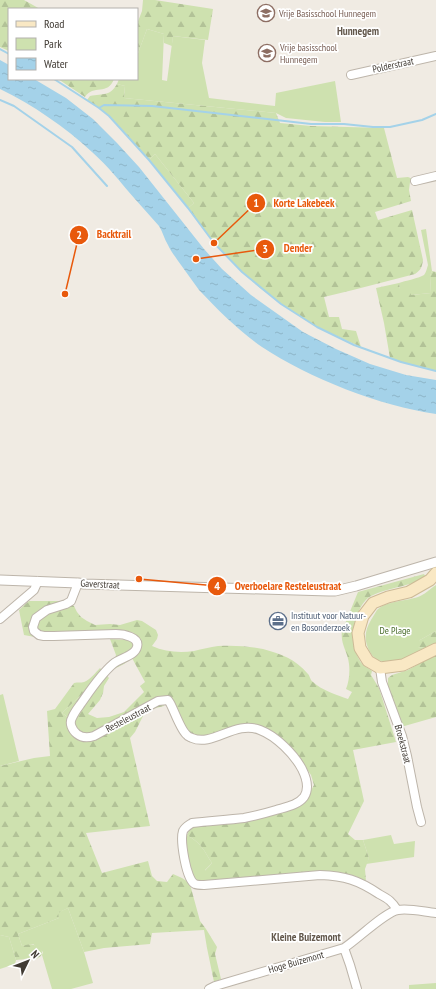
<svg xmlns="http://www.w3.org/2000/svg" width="436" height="989" viewBox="0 0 436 989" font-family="'PT Sans Narrow',sans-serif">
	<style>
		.green { fill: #cee1af }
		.forest { fill: url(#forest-firs); fill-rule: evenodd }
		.water { fill: url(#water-ripples) }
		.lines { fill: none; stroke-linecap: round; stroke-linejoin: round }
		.stream { stroke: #a4d2e9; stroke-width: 2 }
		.minor-casing { stroke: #bdb5aa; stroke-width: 10 }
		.tertiary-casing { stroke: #bdb5aa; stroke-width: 11 }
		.secondary-casing { stroke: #ccba96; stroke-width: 13 }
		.minor { stroke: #fff; stroke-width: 8 }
		.tertiary { stroke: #fff; stroke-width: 9 }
		.secondary { stroke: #f9e8c4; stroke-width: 11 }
		.labels { text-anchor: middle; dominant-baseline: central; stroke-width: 3.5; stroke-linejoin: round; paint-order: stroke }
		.education-label { font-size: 10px; fill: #785e54; stroke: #fff; text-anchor: start }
		.street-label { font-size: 10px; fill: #413b34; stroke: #fff }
		.service-label { font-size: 10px; fill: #4e5e75; stroke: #fff; text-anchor: start }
		.park-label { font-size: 10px; fill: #4a6d2d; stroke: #fff }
		.neighbourhood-label { font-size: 11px; font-weight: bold; fill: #63584c; stroke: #fff }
		.leader { fill: none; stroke: #e8590c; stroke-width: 1.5 }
		.callout-dot { fill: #e8590c; stroke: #fff; stroke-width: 1.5 }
		.mark-label { font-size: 12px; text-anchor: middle; font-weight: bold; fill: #fff }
		.callout-label { font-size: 11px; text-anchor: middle; font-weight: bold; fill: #e8590c; stroke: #fff; stroke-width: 3.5; stroke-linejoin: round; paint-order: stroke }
	</style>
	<defs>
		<pattern id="forest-firs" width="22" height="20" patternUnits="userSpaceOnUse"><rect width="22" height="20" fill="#cee1af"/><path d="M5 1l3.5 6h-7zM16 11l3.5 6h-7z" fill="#b2c297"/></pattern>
		<pattern id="water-ripples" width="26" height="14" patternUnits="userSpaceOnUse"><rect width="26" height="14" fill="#a4d2e9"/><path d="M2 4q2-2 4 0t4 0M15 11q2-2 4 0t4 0" fill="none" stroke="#8eb5c8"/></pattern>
	</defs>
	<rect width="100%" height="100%" fill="#f0ebe3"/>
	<path class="green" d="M147,29L164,34L162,80L167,81L173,36L205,40L202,63L209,98L275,106L276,93L335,81L341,122H325L286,118L276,113L124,98L125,86L117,84L119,79H137V56Z
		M104,105L129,106L132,131L127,135L109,116L99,108Z
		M155,154L194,203L188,208L149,160Z
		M426,229L432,271L430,276L431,293L411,295L400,290L399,283C404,281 420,278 424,275C426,273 427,268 428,265L421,230Z
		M436,585V631L420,640L418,647L424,648C411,655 397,665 381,661C376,660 373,657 370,652C364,641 364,632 371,620C373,617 375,613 377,610C386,601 406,601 418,597C424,595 430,589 436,585Z
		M3,694L19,761L0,766V695Z
		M83,695L69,718L62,713L80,696Z
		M187,835C202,844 203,849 212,863L205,870L208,883L195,880L189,869L187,845Z
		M391,835L394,844L415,841L414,857L366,864L369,858L363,840Z
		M68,908L84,952L93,983L71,989H52L42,955L43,952L33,944L22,946L18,934L59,918L57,913Z
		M0,935L9,937L16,960L15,964L0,969Z
		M436,983V989H409V985Z"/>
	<path class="forest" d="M0,0H24L40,9H9V51L0,47Z
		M143,0H155L213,9L208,40L173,36L172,46L164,43V34L147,29L137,56V24L142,11Z
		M58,79H114C108,96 93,84 85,97Z
		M117,84L125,86L124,98L276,113L280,123L311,126L384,128L397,178L408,177L413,179L410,182L409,190L411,201L375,212L378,220L412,210L423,260C422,267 421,270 415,274L353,290L324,297L329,317H339L342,329L356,331L361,347L317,327L281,304L260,288L242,272L214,243L188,208L194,203L155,154L149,160L127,135L131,131L123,118L128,106L104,105L99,108L87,100L90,96C104,93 109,97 117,84Z
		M432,271L436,272V371L401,362L390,358L384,323L376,288L399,283L400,289L409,288L411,295L431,293L430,276Z
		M424,574L425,576C421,582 413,583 406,585C395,588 381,591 371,596C360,602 355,620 353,631C351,640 356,654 360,661C362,665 368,668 372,671L371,675L379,688L396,742L353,750L364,801L348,834L355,840H363L369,858L365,869L366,881L355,876L341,874L205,881C202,869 206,871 212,863C203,849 202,844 187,835L191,827L252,819L298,807L308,796L314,785L311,775L302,762L258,726L203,739L192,735L186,730L174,703L172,700L161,698L164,706L152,709L147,711L143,716L135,732L130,738L150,826L86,833L102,873L148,861L152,876L157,881L167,882L173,874L182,878L188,882L191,888L200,921L206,929L217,947L215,954L221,979L214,982L207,948L204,930L152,933L150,944L104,948L84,952L68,908L58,913L59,918L18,934L22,946C25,945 31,943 34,945C41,947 46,954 38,958C35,960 32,958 29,958C24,959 20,960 16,960L9,937L0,935V766L34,758L50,756L47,711L55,709L74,683C78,682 81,683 84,682C90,680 96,672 100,668L109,678L104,686L103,693L100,700L88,714L97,718L109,717L124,712L144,692L140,686L145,682L132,658L124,664L112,670L116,655L110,639L131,640L134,633L127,631L40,638L24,635L19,610L29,601H67L74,606L77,612L81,617L87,621L95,625L110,624L120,625L137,620L142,621L156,630L158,635L157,639L152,646C165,652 180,653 194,651C202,649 210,647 218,646C233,645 249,646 263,649C282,654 295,659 308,674C310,676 310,680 313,682C321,690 337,695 348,699L352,692L346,689C349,682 350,672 349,664C348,652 340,644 342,631L358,592ZM83,695L69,718L62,713L80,696Z
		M436,631V643L424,648L418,647V643L420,640Z
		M436,654V717L401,727L388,687V678L392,675L408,670Z"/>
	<path class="water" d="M0,60L9,65V79H34L66,98L93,119L117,143L139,167L204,249L222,269L251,295L303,332L336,349L370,364L406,375L436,380V414C380,406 309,378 262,347C239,331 218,310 199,290C193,282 187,273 181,265C177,259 171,252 168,245C164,239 163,232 159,226C151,217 143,208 135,199C121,183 108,166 92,152C65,127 33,105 0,89Z"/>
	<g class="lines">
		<path class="stream" d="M0,49L9,54
			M54,79L99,108L109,116L149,160L188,208L214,243L242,272L281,304L317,327L354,345L401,362L436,371
			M0,100L14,106L72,147L107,186
			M99,108L104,105L152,106L311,124H344L373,127H390L422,120L436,114"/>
		<defs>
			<path id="minor" d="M351,75L436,56
				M415,181L436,176
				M78,583L71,601L66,604L47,610L36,618L33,627L34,631L39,635L44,636H54L116,634C123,634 140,637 137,647C135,656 120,658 113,664C100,675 90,691 80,705C77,709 74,713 72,718C69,723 72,730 77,734C82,738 88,738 94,736L158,701L168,700L170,703C174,710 181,731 187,735C188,737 190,737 192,738C213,747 235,720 260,730C276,736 294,754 302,769C306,777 310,788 304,797C298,805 286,807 276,810C266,813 255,816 244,818C227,820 209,821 192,823C189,825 185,827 183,831C180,840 186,880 195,884C197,885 202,885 204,885L320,875C345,876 358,880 379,894C388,899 392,901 397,910
				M0,619L34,590L38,581
				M380,668L382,682L402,736L407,756L417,807L421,822
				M344,948L350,965L357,989
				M209,989L215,986L344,948C358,939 385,912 398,910C409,908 425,912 436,913"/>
			<path id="tertiary" d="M0,580L78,583L84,584L329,591H335L356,586L436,562"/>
			<path id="secondary" d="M436,573L430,580L409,592L388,597L373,603L363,616L358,633L360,648L368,661L380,668L403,665L436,649"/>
		</defs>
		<use href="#minor" class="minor-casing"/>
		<use href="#tertiary" class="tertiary-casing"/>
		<use href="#secondary" class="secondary-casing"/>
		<use href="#minor" class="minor"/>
		<use href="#tertiary" class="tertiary"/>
		<use href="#secondary" class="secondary"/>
	</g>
	<defs>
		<symbol id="school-ring" viewBox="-11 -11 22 22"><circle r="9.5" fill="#fff" stroke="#8d6e63" stroke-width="1.5"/><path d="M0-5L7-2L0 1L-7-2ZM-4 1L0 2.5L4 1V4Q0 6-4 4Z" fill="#8d6e63"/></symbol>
		<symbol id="office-ring" viewBox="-11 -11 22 22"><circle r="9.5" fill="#fff" stroke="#5c6f8a" stroke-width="1.5"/><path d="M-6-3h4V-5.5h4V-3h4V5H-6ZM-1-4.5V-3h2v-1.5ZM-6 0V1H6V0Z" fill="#5c6f8a"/></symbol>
	</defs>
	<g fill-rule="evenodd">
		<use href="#school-ring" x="256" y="3" width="20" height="20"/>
		<use href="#school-ring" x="257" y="43" width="20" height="20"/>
		<use href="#office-ring" x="268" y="611" width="20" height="20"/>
	</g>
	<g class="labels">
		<g class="education-label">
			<text x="279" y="13">Vrije Basisschool Hunnegem</text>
			<text x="280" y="47">Vrije basisschool<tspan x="280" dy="12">Hunnegem</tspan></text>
		</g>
		<g class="street-label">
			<text transform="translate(393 65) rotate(-12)">Polderstraat</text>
			<text transform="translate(100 584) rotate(3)">Gaverstraat</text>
			<text transform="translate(128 718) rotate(-28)">Resteleustraat</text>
			<text transform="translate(403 744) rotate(75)">Broekstraat</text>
			<text transform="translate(296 962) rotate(-16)">Hoge Buizemont</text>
		</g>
		<g class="service-label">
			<text x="291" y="615">Instituut voor Natuur-<tspan x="291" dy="12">en Bosonderzoek</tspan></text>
		</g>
		<g class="park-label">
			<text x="395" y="630">De Plage</text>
		</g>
		<g class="neighbourhood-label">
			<text x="358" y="31">Hunnegem</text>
			<text x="306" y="937">Kleine Buizemont</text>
		</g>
	</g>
	<path class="leader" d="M214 243L256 203M65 294L79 235M196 259L265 249M139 579L217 586"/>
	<g class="callout-dot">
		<circle cx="214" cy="243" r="4"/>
		<circle cx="65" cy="294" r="4"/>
		<circle cx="196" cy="259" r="4"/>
		<circle cx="139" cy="579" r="4"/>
		<circle cx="256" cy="203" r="10"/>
		<circle cx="79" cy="235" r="10"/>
		<circle cx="265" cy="249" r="10"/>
		<circle cx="217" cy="586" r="10"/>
	</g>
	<g class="mark-label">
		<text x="256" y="207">1</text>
		<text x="79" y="239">2</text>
		<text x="265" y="253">3</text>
		<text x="217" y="590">4</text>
	</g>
	<g class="callout-label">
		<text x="304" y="207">Korte Lakebeek</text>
		<text x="114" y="238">Backtrail</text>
		<text x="298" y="252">Dender</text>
		<text x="288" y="590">Overboelare Resteleustraat</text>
	</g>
	<rect x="8" y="8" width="130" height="72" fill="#ffffff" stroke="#b3b1ae"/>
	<rect x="16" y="21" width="20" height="6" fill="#f9e8c4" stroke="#b3b1ae"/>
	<text x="44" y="28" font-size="12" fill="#413b34">Road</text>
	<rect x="16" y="38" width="20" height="12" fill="#cee1af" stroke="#b3b1ae"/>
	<text x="44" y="48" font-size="12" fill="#413b34">Park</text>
	<rect x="16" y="58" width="20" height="12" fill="url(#water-ripples)" stroke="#b3b1ae"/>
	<text x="44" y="68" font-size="12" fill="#413b34">Water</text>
	<g transform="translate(28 961) rotate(47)" stroke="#ffffff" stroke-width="3" paint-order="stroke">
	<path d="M0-3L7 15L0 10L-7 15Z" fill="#413b34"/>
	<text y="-6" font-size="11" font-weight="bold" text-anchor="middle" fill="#413b34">N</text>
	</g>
</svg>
